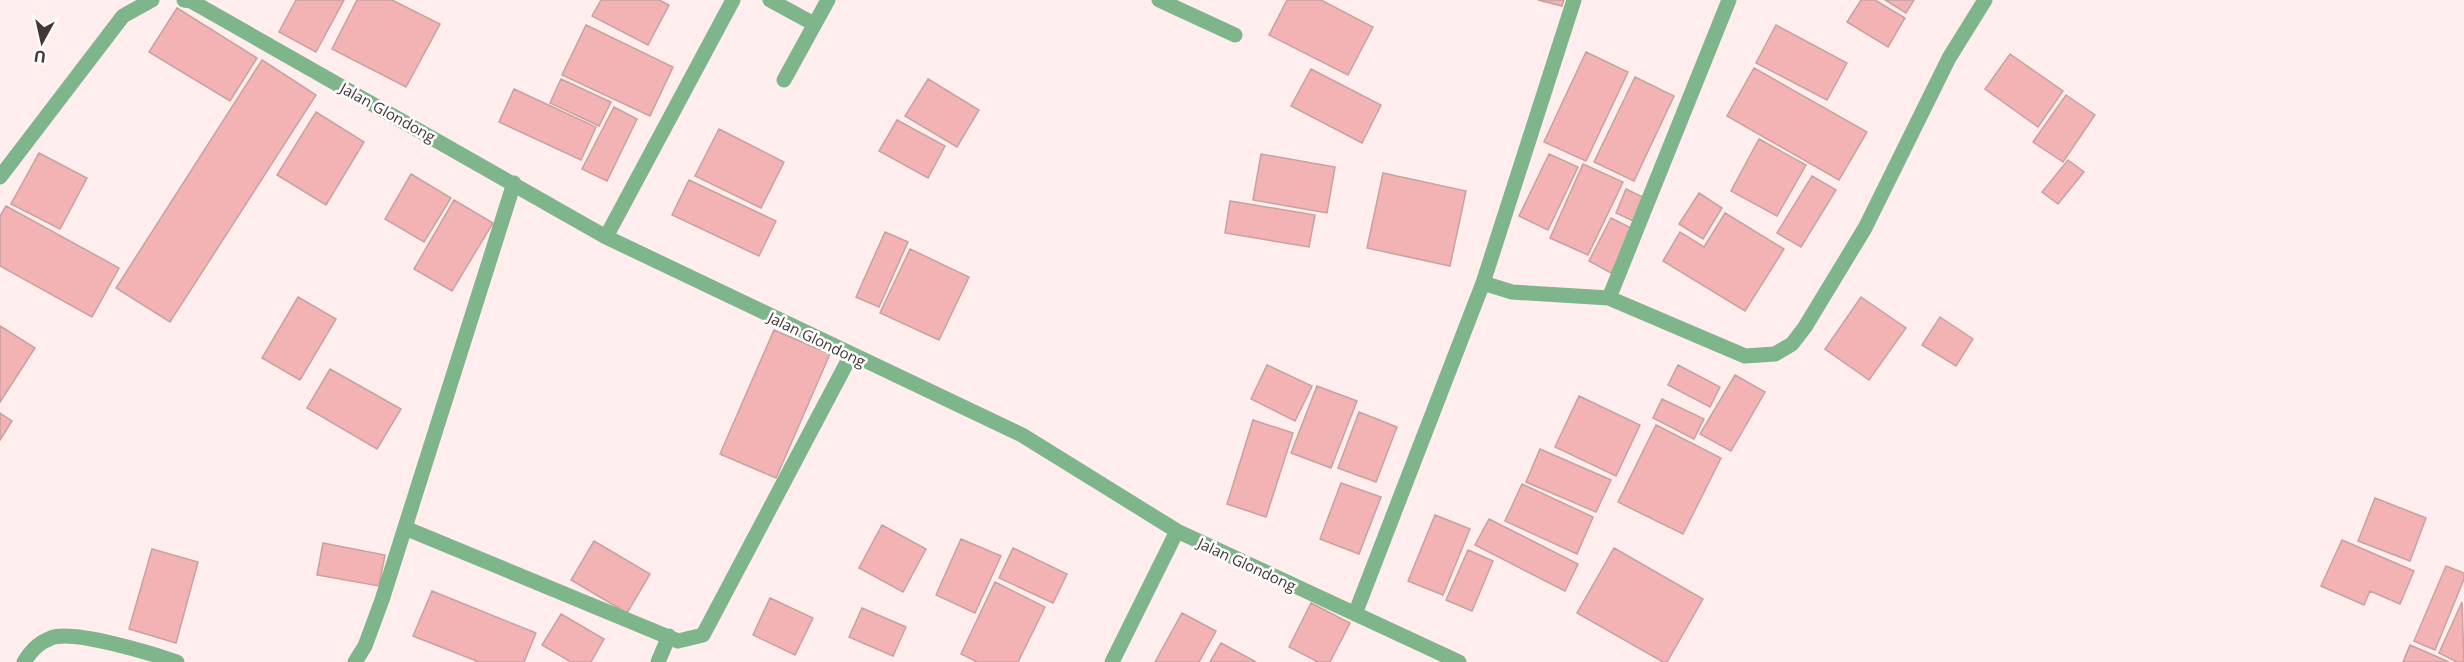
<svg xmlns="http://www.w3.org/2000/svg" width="2464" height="662" viewBox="0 0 2464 662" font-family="'Open Sans',sans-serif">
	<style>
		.building { fill: #f3b3b4; stroke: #c8a1a1; stroke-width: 1.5 }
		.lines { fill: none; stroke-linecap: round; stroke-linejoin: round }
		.minor { stroke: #7fb58b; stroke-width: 15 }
		.labels { text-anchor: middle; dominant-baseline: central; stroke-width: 5; stroke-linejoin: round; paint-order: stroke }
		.street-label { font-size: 15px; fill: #453535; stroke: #fff }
	</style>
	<rect width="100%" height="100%" fill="#ffeeed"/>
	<path class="building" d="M296,0H344L316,52L279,32Z
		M357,0H392L440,24L406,87L332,49Z
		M601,0H659L669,5L648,45L592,16Z
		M1287,0H1321L1373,27L1348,75L1269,35Z
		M1538,0H1564L1562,6Z
		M1861,0H1875L1905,18L1888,47L1847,22Z
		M1885,0H1914L1906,13Z
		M177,8L257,58L230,101L149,52Z
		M586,25L673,67L650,116L562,75Z
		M1776,25L1847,63L1827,100L1756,63Z
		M1586,52L1628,72L1586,161L1544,142Z
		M2010,54L2063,91L2038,127L1985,89Z
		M262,60L316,95L170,322L116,288Z
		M1754,68L1867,132L1839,180L1727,116Z
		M1311,69L1381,105L1362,143L1291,106Z
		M1635,77L1674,96L1634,181L1594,162Z
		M561,79L611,102L599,126L550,103Z
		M928,79L979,110L957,147L905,116Z
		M514,89L596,127L581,160L499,122Z
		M2066,95L2095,115L2063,162L2033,142Z
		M614,107L637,119L607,181L582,169Z
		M316,112L364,142L326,205L277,175Z
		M897,120L945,146L928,178L879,151Z
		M719,129L784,162L761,208L695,176Z
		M1759,139L1806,165L1777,216L1731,191Z
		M39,153L87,178L60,229L11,204Z
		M1261,154L1335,167L1327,213L1253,200Z
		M1549,154L1578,167L1548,230L1519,216Z
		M2068,160L2084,172L2058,204L2042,192Z
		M1583,164L1623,182L1588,255L1550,238Z
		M1383,173L1466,191L1450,266L1367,248Z
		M411,174L451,198L424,242L385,219Z
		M1812,176L1836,190L1801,247L1777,233Z
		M689,180L776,221L759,256L672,215Z
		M1626,189L1643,197L1633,221L1616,213Z
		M1699,193L1722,208L1703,239L1679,224Z
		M454,200L493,223L452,291L414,269Z
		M1230,201L1315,215L1309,247L1225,233Z
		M6,206L119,268L92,317L0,266V216Z
		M1725,213L1784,249L1745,311L1663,261L1680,232L1704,247Z
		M1611,218L1633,229L1611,273L1589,261Z
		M885,232L908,242L879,307L856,297Z
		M910,249L969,277L939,340L880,313Z
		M298,297L336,319L300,380L262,358Z
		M1861,297L1906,328L1869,380L1825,349Z
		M1940,317L1973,339L1956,366L1922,345Z
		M0,326L35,348L0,402Z
		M774,330L830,354L776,478L720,454Z
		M1267,365L1312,386L1295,421L1251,399Z
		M1678,365L1720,387L1710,407L1668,385Z
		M330,369L401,409L377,449L307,408Z
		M1735,375L1765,392L1731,451L1700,434Z
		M1317,386L1357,401L1331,468L1291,453Z
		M1579,396L1640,425L1616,476L1555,447Z
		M1662,399L1704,419L1694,439L1653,418Z
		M1359,412L1397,427L1376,482L1338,468Z
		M0,413L12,421L0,440Z
		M1253,420L1293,433L1266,517L1227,504Z
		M1656,425L1721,458L1683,534L1618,502Z
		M1540,449L1611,480L1596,512L1526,482Z
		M1341,483L1381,497L1359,554L1320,539Z
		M1522,484L1593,517L1577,554L1505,521Z
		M2375,498L2426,518L2410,561L2358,541Z
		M1435,515L1470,529L1443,595L1408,581Z
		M1489,519L1578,564L1565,591L1475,545Z
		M882,525L926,549L903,592L859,568Z
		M961,539L1001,556L975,613L936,595Z
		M2342,540L2414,571L2400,604L2370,591L2364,605L2321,586Z
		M594,541L650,574L627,613L571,580Z
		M323,543L385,555L379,586L317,575Z
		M1013,548L1067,574L1053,603L999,578Z
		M1614,548L1703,599L1667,662H1663L1577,613Z
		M152,549L198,562L176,643L129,629Z
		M1468,550L1493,561L1472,611L1446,600Z
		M2446,566L2464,573V579L2435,650L2414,641Z
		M995,582L1045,607L1018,662H977L961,654Z
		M432,591L536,633L524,662H479L413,636Z
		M770,598L813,618L795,655L753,635Z
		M2462,602L2464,662H2457L2439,653Z
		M1311,603L1350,623L1330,662H1318L1289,647Z
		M862,608L906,627L893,656L849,637Z
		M1182,613L1216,631L1199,662H1155Z
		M561,614L604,639L591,662H571L542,645Z
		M1221,643L1256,662H1210Z
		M2410,645L2449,662H2403Z"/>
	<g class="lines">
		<path class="minor" d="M184,0L191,1L606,237L1022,435L1177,531L1459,662
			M770,0L814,24
			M1159,0L1235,35
			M784,80L828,0
			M0,177L123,16L152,0
			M606,237L733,0
			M1483,283L1574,0
			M1609,298L1729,0
			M405,528L678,641L703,635L851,355
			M1355,614L1483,283L1512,292L1609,298L1745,356L1775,354L1792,344L1805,327L1865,228L1949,58L1985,0
			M24,662C31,651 38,643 51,638C73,629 153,654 177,662
			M355,662L365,646L382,600L514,183
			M658,662L669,636
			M1112,662L1177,531"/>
	</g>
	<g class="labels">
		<g class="street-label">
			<text transform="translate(388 112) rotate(29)">Jalan Glondong</text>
			<text transform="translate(817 339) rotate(26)">Jalan Glondong</text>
			<text transform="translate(1247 564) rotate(25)">Jalan Glondong</text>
		</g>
	</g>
	<g transform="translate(42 42) rotate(188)" stroke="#ffffff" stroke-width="4.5" paint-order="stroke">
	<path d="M0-4.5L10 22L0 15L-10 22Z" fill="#453535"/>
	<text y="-9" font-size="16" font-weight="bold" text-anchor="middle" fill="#453535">U</text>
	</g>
</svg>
